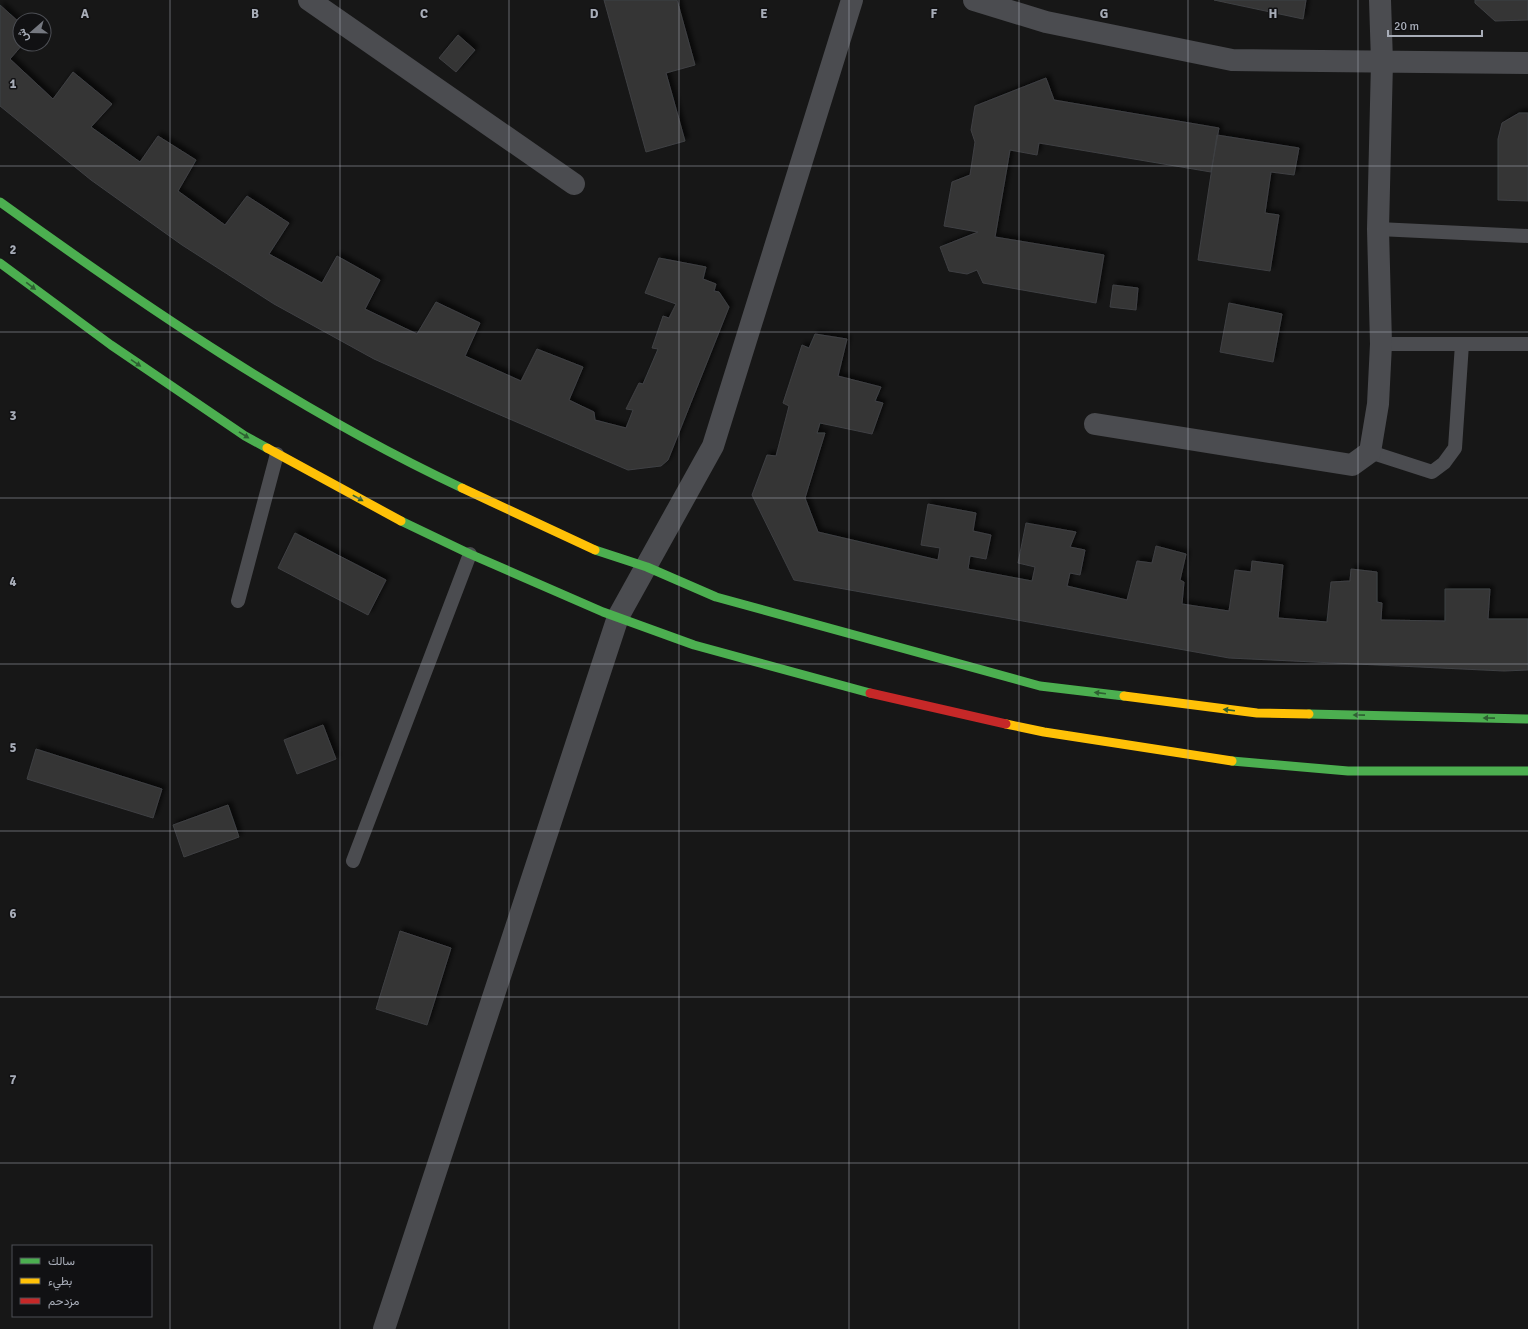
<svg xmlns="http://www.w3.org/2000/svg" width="1528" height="1329" viewBox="0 0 1528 1329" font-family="Signika,Vazirmatn,sans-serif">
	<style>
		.building { fill: #353536; stroke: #3f4043; filter: url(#shadow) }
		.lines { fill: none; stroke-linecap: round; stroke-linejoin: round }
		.lane { stroke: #4b4c50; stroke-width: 14 }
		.street { stroke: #4b4c50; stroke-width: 22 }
		.fast { stroke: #4caf50; stroke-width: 9 }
		.slow { stroke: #ffc107; stroke-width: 9 }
		.jam { stroke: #c62828; stroke-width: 9 }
		.oneway { fill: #2e6032 }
		.grid { fill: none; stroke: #a8adb8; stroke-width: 1; stroke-opacity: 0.55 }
		.grid-label { font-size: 13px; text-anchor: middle; font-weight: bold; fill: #a8adb8; stroke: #111113; stroke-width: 3; stroke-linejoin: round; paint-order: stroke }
	</style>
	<defs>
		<filter id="shadow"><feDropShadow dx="3.5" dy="-3.5" stdDeviation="2" flood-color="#0009"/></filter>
	</defs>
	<rect width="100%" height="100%" fill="#171717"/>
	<path class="building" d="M604,0H677L695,65L666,73L685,141L646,152Z
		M1214,0H1306L1303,19Z
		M1475,0H1528V20L1495,21L1475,3Z
		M0,5L20,23V44H23L10,59L53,99L73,72L112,104L91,127L140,162L158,136L196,160L178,191L225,225L247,196L289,223L269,254L322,283L337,256L380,280L365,309L417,334L436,302L480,323L465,356L521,381L537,349L583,367L569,400L594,412L595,420L626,428L633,410L626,409L639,383L643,384L658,349L652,348L663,316L669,318L676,304L645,293L659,258L706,267L703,279L716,284L714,291L719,292L729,307L668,460L661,466L628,470L477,405L374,359L274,304L182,245L91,180L0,106Z
		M458,35L475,50L456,72L439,58Z
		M1046,78L1054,100L1219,128L1211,172L1039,143L1037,155L1010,150L995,237L1104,255L1096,303L983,283L977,270L967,274L949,271L940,247L978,232L944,226L952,182L970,175L975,142L971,130L975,106Z
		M1519,113H1528V201L1498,200V139L1502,123Z
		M1217,135L1299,148L1294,175L1271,172L1265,213L1279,215L1270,271L1198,260Z
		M1113,285L1138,288L1136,310L1110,307Z
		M1229,303L1282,314L1273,362L1220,352Z
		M815,334L847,339L838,376L881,387L875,401L883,403L872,434L820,423L817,433H825L805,498L818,532L938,560L940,548L921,545L928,504L976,513L973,531L991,535L986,559L970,556L968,569L1032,581L1035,567L1018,563L1026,523L1076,532L1070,547L1085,550L1080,575L1070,573L1067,586L1127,600L1137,561L1152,563L1156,546L1186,554L1180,580L1184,582L1182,604L1229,611L1235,570L1251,572L1252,561L1283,565L1278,618L1327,622L1331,582L1350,581L1351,569L1377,572V602L1382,603L1381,620L1445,621V589H1490L1488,619H1528V670L1504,671L1229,658L794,580L752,495L767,455L776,456L789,406L783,403L802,345L809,348Z
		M295,533L386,580L368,615L278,568Z
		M323,725L336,759L297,774L284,740Z
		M36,749L162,789L153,818L27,779Z
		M228,805L239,837L184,857L173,825Z
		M400,931L451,948L427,1025L376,1009Z"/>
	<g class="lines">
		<path class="lane" d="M1378,229L1528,236
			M1381,344H1528
			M1370,452L1432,472L1444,463L1455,448L1462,344
			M238,601L277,454
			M353,861L470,554"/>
		<path class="street" d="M309,0L574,184
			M974,0L1046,22L1232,60L1528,63
			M1095,424L1352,465L1370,452L1378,404L1381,344L1378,229L1382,62L1380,0
			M384,1329L618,617L713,446L852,0"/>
		<path class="fast" d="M0,202C147,308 298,411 462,488
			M0,263L111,345L245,436L267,448
			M401,521L470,554L603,612L694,645L870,693
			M595,550L647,567L716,597L1040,686L1124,696
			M1309,714L1528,719
			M1232,761L1348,771H1528"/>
		<path class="slow" d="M267,448L401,521
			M462,488L595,550
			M1124,696L1257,713L1309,714
			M1006,724L1044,732L1232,761"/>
		<path class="jam" d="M870,693L1006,724"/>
	</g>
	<defs><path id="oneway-solid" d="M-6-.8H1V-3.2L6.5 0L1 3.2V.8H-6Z"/></defs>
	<g class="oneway">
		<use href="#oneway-solid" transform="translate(31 286) rotate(37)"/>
		<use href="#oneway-solid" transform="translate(136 363) rotate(34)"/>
		<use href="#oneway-solid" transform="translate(244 435) rotate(32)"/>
		<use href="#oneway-solid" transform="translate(358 498) rotate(29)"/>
		<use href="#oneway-solid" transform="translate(1100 693) rotate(-173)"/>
		<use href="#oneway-solid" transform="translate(1229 710) rotate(-173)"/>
		<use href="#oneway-solid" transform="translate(1359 715) rotate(-179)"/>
		<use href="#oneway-solid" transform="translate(1489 718) rotate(-179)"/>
	</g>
	<path class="grid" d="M170,0V1329M340,0V1329M509,0V1329M679,0V1329M849,0V1329M1019,0V1329M1188,0V1329M1358,0V1329M0,166H1528M0,332H1528M0,498H1528M0,664H1528M0,831H1528M0,997H1528M0,1163H1528"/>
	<g class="grid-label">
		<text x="85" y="18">A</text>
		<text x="255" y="18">B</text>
		<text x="424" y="18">C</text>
		<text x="594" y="18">D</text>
		<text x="764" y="18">E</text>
		<text x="934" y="18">F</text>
		<text x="1104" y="18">G</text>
		<text x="1273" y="18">H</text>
		<text x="13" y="88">1</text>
		<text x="13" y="254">2</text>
		<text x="13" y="420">3</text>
		<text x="13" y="586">4</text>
		<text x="13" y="752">5</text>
		<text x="13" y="918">6</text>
		<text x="13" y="1084">7</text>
	</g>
	<rect x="12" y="1245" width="140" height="72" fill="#111113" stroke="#4d4f55"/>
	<rect x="20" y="1258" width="20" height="6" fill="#4caf50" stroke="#4d4f55"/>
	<text x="48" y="1265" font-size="12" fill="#a8adb8">سالك</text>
	<rect x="20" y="1278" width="20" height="6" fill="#ffc107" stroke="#4d4f55"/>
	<text x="48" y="1285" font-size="12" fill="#a8adb8">بطيء</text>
	<rect x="20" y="1298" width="20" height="6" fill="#c62828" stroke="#4d4f55"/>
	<text x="48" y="1305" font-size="12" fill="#a8adb8">مزدحم</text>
	<g transform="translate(32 32) rotate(250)"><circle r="19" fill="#111113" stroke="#4d4f55"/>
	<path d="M0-3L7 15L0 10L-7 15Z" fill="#757880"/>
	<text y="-6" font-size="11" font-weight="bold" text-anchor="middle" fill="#a8adb8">ش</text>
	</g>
	<path d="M1388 30v6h94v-6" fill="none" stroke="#a8adb8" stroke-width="2"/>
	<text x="1394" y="30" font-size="12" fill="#a8adb8" stroke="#111113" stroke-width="3" paint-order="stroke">20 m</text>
</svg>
